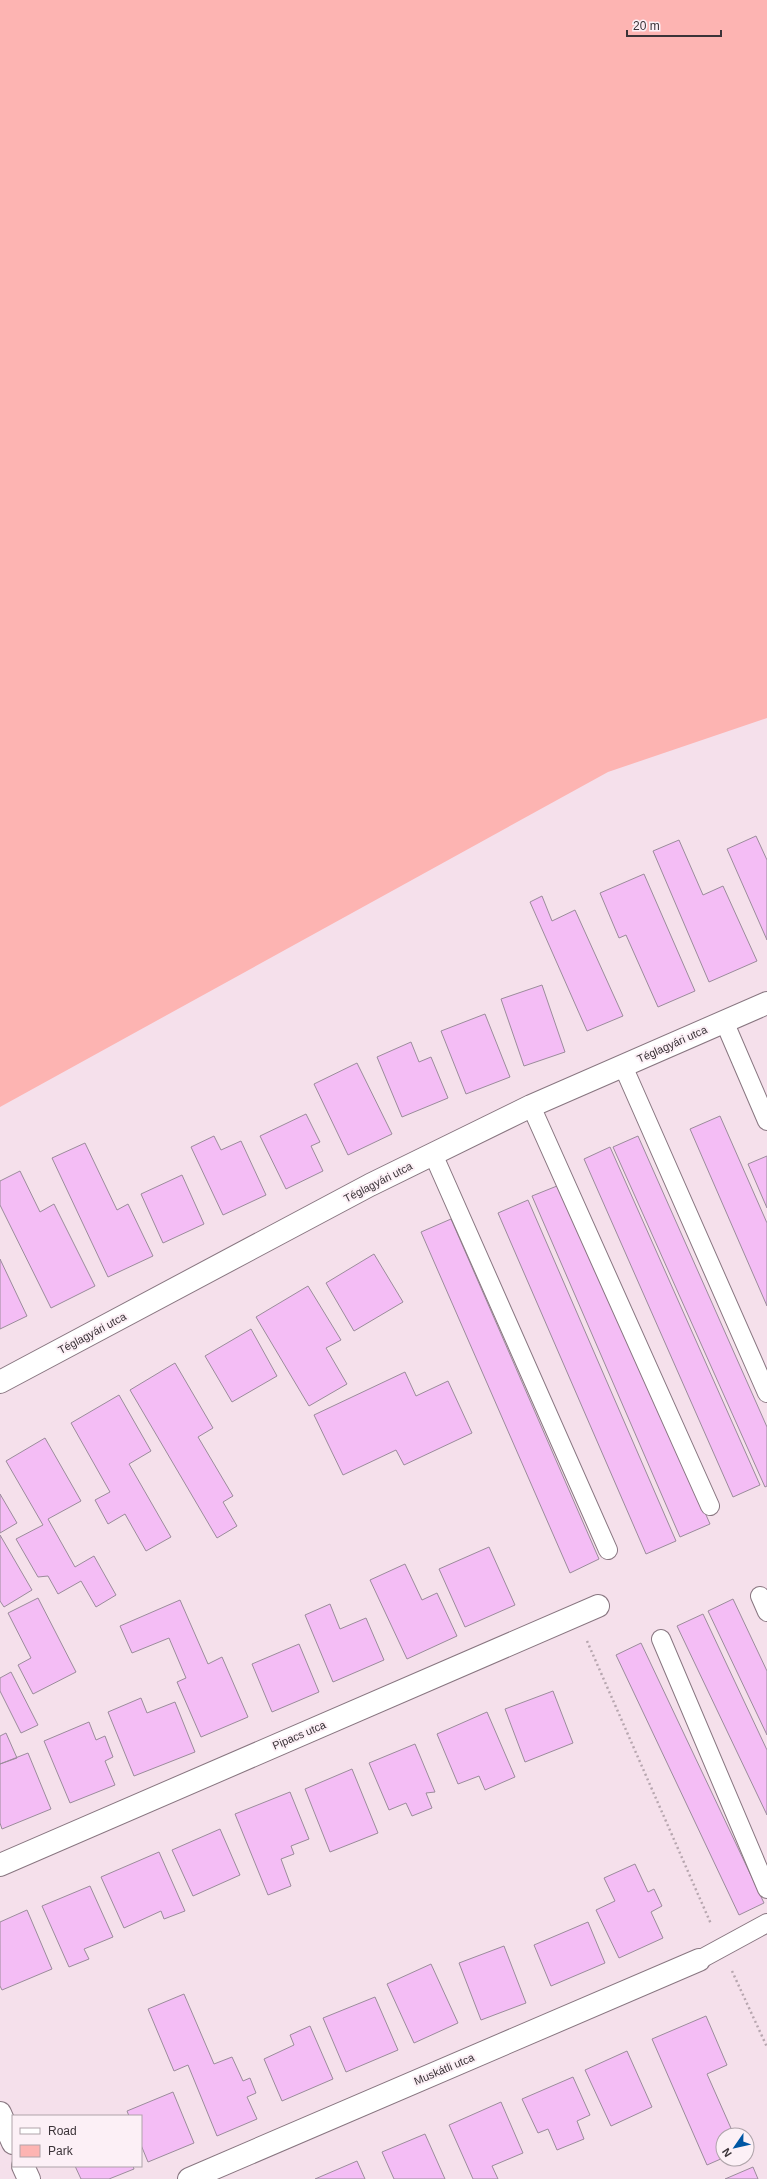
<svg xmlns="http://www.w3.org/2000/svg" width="767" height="2179" viewBox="0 0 767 2179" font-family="Arial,sans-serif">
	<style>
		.green { fill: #fdb4b2 }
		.building { fill: #f4bdf5; stroke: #9b8c9b }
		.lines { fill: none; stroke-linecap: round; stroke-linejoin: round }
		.service-casing { stroke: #887680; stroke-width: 20 }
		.minor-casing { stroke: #887680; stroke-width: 24 }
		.path { stroke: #b7a6af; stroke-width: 2.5; stroke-dasharray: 2 3; stroke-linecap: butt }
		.service { stroke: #fff; stroke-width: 18 }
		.minor { stroke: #fff; stroke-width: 22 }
		.labels { text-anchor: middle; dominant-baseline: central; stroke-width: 4; stroke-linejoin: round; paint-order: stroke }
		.street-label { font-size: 11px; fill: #3b3338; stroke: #fcf0f6 }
	</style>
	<rect width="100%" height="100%" fill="#f5e0eb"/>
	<path class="green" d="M0,0H767V718L608,772L0,1107Z"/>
	<path class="building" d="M756,836L767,860V940L727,849Z
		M679,840L703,895L723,886L757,961L709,982L653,851Z
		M644,874L695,991L658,1007L626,935L619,938L600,893Z
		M542,896L552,921L575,910L623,1016L587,1031L530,902Z
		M542,985L565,1052L524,1066L501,999Z
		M485,1014L510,1077L466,1094L441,1031Z
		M411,1042L419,1062L431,1057L448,1098L402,1117L377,1057Z
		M357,1063L392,1134L348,1155L314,1084Z
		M306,1114L320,1142L311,1146L323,1171L286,1189L260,1136Z
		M720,1116L767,1223V1306L690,1129Z
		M214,1136L221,1150L241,1141L266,1195L223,1215L191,1147Z
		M638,1136L767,1427V1486L765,1487L613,1147Z
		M85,1143L117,1210L128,1204L153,1256L108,1277L52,1158Z
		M610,1147L760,1485L733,1497L584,1159Z
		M767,1156V1208L748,1164Z
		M20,1171L40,1212L54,1204L95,1286L51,1308L0,1205V1181Z
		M182,1175L204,1224L163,1243L141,1194Z
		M562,1184L710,1524L680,1537L532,1196Z
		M528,1200L676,1541L646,1554L498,1213Z
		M451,1219L599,1559L570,1573L421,1232Z
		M374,1254L403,1302L354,1331L326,1283Z
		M0,1259L27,1316L0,1329Z
		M308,1286L341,1340L326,1348L347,1384L309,1406L256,1317Z
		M251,1329L277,1376L232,1402L205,1356Z
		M175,1363L213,1428L198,1437L233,1496L223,1502L237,1526L217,1538L130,1390Z
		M405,1372L416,1396L448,1381L472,1433L404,1465L396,1450L343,1475L314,1415Z
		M119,1395L151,1451L129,1464L171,1537L146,1551L125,1514L108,1524L95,1500L110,1492L71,1423Z
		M45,1438L81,1501L48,1519L75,1567L94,1556L116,1595L96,1607L81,1581L58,1594L48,1576L38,1577L16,1539L43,1525L6,1461Z
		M0,1494L17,1523L0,1533Z
		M0,1535L32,1590L4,1607L0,1601Z
		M489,1547L515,1605L465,1627L439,1569Z
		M405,1564L422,1600L437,1593L457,1636L407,1659L370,1580Z
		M38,1598L76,1672L33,1694L18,1665L31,1658L8,1613Z
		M733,1599L767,1671V1735L708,1611Z
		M180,1600L208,1664L222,1657L248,1717L201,1737L177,1682L186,1678L169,1638L132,1653L120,1626Z
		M330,1604L340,1629L366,1618L384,1660L333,1682L305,1615Z
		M703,1614L767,1750V1815L677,1626Z
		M641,1643L764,1903L739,1915L616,1655Z
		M299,1644L319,1692L272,1712L252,1664Z
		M11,1672L38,1725L21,1733L0,1691V1678Z
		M553,1691L573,1743L525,1762L505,1709Z
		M141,1698L147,1713L175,1702L195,1752L134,1776L108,1712Z
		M487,1712L515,1777L485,1790L479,1776L458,1784L437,1734Z
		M89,1722L96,1740L105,1736L113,1757L105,1761L115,1785L70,1803L44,1741Z
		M6,1733L17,1758L0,1764V1736Z
		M415,1744L435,1792L426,1793L432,1808L412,1816L406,1803L389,1810L369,1763Z
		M28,1753L51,1809L2,1829L0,1823V1764Z
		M352,1769L378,1833L330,1852L305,1789Z
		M290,1792L309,1839L291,1846L294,1854L281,1859L291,1886L268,1895L235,1814Z
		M220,1829L240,1875L193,1896L172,1850Z
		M159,1852L185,1911L164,1919L161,1911L124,1928L101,1877Z
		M635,1864L648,1892L654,1889L662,1906L651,1912L663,1938L619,1958L596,1910L615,1901L604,1878Z
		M90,1886L113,1937L84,1949L89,1959L69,1967L42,1906Z
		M27,1910L52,1969L2,1990L0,1986V1922Z
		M588,1922L605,1963L551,1986L534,1945Z
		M504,1946L526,2003L481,2020L459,1963Z
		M431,1964L458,2023L414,2043L387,1984Z
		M184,1994L214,2064L232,2057L243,2081L250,2078L256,2093L247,2097L257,2119L217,2136L188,2065L174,2071L148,2009Z
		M375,1997L398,2050L346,2072L323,2018Z
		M706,2016L727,2065L707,2074L734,2135H723V2158L707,2165L652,2039Z
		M310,2026L333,2079L282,2101L264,2059L294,2045L290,2035Z
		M627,2051L652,2107L611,2126L585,2070Z
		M573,2077L590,2115L577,2121L584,2139L557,2150L548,2129L538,2133L522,2099Z
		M173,2092L194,2143L148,2162L141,2145V2116H129L127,2111Z
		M501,2102L523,2153L492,2166L498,2179H473L449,2125Z
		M425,2134L445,2179H394L382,2152Z
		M357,2161L365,2179H315Z
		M75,2166H133L134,2169L109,2179H81Z
		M753,2167L758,2179H725Z"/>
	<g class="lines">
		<defs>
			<path id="service" d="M724,1021L767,1121
				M623,1066L767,1393
				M531,1106L710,1506
				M433,1154L608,1550
				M760,1596L767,1612
				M661,1639L767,1889
				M699,1960L767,1923"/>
			<path id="minor" d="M0,1382L370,1185L531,1106L767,1003
				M0,1865L598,1606
				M0,2113L13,2143
				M23,2166L29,2179
				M189,2179L699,1960"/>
		</defs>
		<use href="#service" class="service-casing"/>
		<use href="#minor" class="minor-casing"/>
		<path class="path" d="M587,1641L711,1924
			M732,1971L767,2047"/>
		<use href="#service" class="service"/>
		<use href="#minor" class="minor"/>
	</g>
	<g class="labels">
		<g class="street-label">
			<text transform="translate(672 1044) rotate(-24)">Téglagyári utca</text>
			<text transform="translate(378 1182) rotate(-27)">Téglagyári utca</text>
			<text transform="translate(92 1333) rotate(-28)">Téglagyári utca</text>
			<text transform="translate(299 1735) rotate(-23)">Pipacs utca</text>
			<text transform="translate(444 2069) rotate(-23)">Muskátli utca</text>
		</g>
	</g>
	<rect x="12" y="2115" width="130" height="52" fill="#fcf0f6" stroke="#afa4aa"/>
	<rect x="20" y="2128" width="20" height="6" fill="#ffffff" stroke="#afa4aa"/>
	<text x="48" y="2135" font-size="12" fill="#3b3338">Road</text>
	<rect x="20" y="2145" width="20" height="12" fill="#fdb4b2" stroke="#afa4aa"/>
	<text x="48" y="2155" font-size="12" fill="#3b3338">Park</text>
	<g transform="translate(735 2147) rotate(236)"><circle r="19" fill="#fcf0f6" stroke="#afa4aa"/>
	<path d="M0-3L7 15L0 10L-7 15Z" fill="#0056a4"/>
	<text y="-6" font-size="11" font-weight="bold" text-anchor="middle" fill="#3b3338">N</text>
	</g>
	<path d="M627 30v6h94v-6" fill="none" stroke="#3b3338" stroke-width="2"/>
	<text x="633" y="30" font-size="12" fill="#3b3338" stroke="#fcf0f6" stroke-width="3" paint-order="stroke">20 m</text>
</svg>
